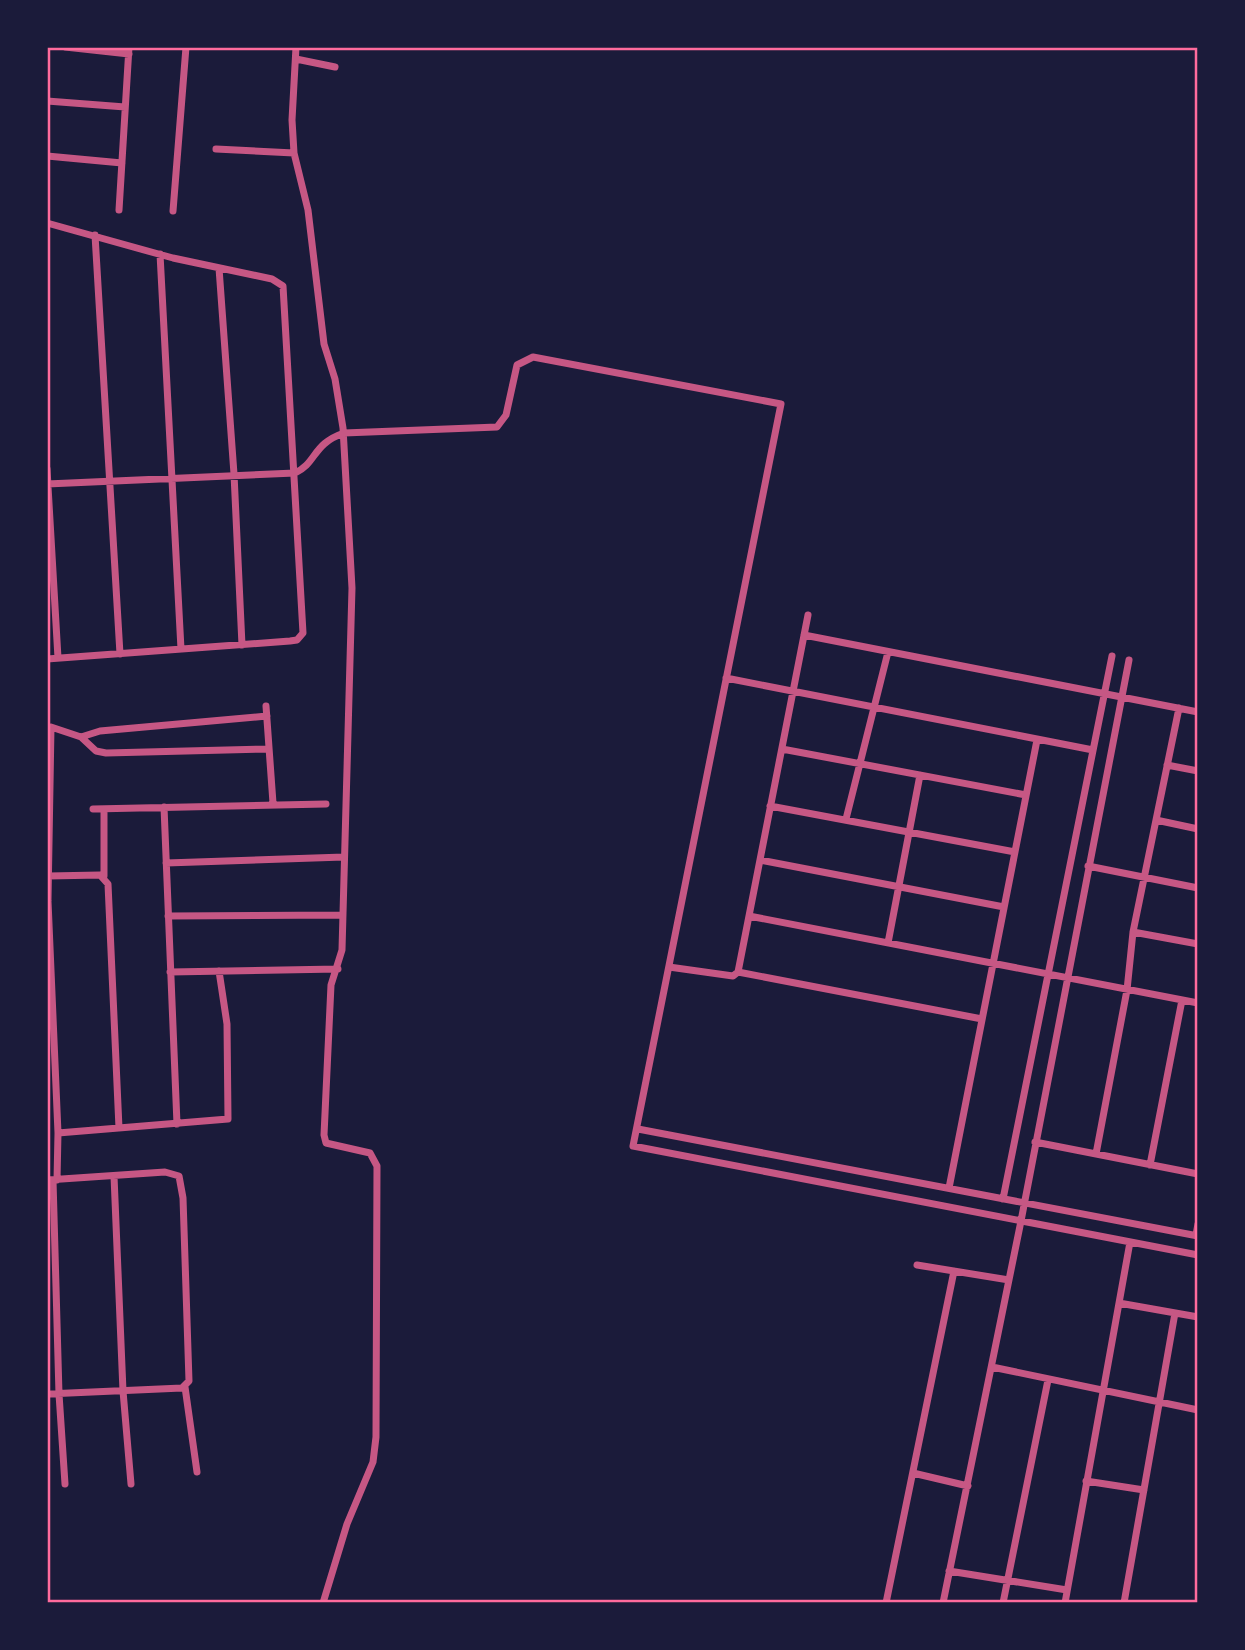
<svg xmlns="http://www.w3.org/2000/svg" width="1245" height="1650" viewBox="0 0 1245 1650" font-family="Montserrat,sans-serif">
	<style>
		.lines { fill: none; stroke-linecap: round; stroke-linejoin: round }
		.minor { stroke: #c65784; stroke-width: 7 }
		.neatline { fill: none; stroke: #ff6b9d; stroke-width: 2.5 }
	</style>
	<rect width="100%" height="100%" fill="#1b1b3a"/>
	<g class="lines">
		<path class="minor" d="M65,47L129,54
			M296,47L292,120L294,153L308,210L324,344L335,379L343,428L352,588L342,950L331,985L324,1135L326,1143L370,1153L377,1166L376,1437L373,1462L347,1524L323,1603
			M296,59L335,67
			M47,101L125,107
			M216,149L294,153
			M47,156L122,163
			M119,210L129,47
			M173,211L186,47
			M47,223L173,258L272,279L283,286L303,633L297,640L290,641L47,659
			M95,235L120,654
			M160,254L181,649
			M219,268L234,474L242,645
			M47,469L58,658
			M47,484L295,473C317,463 312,444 344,433L497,427L506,415L517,365L533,357L781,404L633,1146L1198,1255
			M804,635L1198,712
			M726,678L1093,750
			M266,706L273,803
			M81,737L96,751L106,753L269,749
			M782,749L1026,795
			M1167,765L1198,771
			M770,806L1015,852
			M164,807L177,1124
			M93,809L326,804
			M846,819L888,652
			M1156,820L1198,829
			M760,860L1004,907
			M166,863L344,857
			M1088,866L1198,888
			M48,876L100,875L108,884L119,1128
			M104,876V809
			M168,916L343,915
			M749,916L1198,1003
			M1133,932L1198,944
			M888,943L920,775
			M669,967L733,976L738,972L808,615
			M170,972L338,969
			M738,972L982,1019
			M638,1129L1198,1236
			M58,1133L228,1119L227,1024L219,971
			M1035,1142L1198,1174
			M1096,1154L1127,990L1133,932L1179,708
			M1150,1165L1182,1000
			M114,1176L123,1391L131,1484
			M47,1180L165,1172L179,1176L183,1198L189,1381L182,1388L47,1394
			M53,1180L59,1394L65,1484
			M57,1180L58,1133L48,901L51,727L81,737L100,731L267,716
			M949,1188L1037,740
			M1003,1199L1112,656
			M1196,1235L1198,1224
			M917,1265L1009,1280
			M1119,1303L1198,1317
			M992,1367L1198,1410
			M185,1387L197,1472
			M913,1473L968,1486
			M1086,1481L1144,1490
			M949,1571L1067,1590
			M886,1603L954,1271
			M943,1603L1021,1221L1129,660
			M1003,1603L1048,1380
			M1065,1603L1130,1242
			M1124,1603L1175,1313"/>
	</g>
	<rect width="1245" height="1650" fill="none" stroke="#1b1b3a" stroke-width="98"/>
	<rect x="49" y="49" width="1147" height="1552" class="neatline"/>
</svg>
